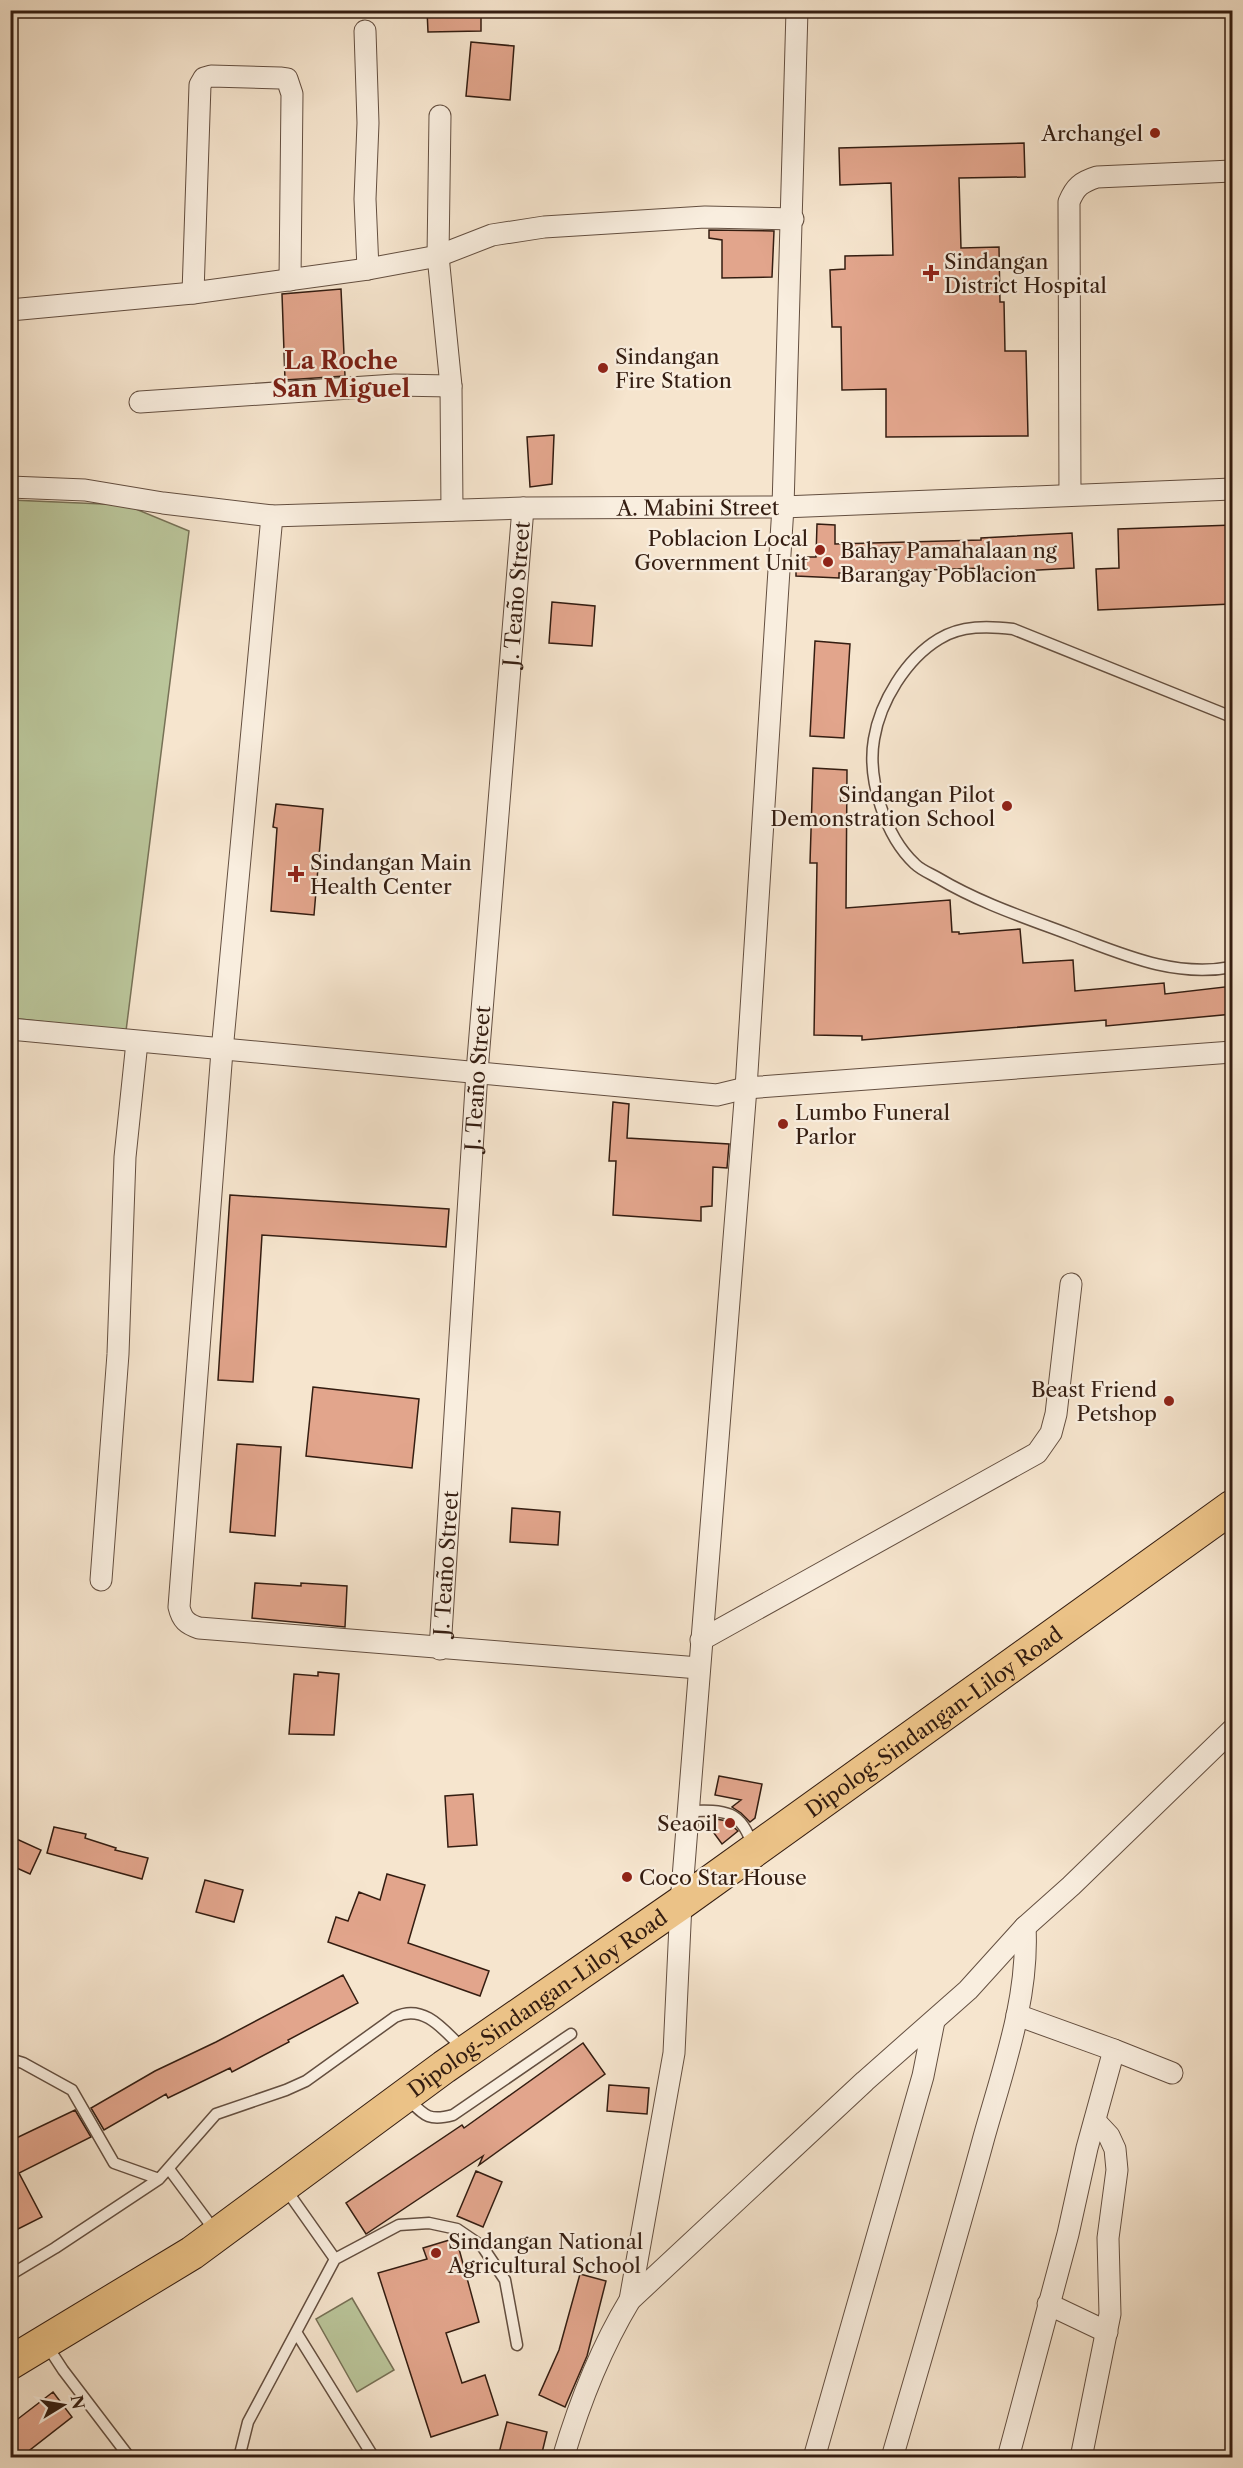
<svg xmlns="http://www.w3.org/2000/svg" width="1243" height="2468" viewBox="0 0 1243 2468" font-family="'Libre Caslon Text',serif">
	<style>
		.green { fill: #bac59a; stroke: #777156; stroke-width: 1.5 }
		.building { fill: #e2a58c; stroke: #341d11; stroke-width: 1.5 }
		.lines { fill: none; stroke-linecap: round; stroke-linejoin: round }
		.lane-casing { stroke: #644f40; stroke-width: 13 }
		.street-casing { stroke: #644f40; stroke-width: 23 }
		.highway-casing { stroke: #341d11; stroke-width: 35 }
		.lane { stroke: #f9eedf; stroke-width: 10 }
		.street { stroke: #f9eedf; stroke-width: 21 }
		.highway { stroke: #ebc287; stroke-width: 33 }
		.poi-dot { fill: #8f2418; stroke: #f9eedf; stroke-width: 2 }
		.labels { text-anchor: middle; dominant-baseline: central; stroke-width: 4.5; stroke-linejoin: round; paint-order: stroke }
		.poi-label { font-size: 21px; fill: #341d11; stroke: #f9eedf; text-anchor: start }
		.street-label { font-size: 21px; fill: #341d11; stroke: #f9eedf }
		.quarter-label { font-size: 24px; font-weight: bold; fill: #7a1f14; stroke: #f9eedf }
	</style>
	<rect width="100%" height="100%" fill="#f6e5ce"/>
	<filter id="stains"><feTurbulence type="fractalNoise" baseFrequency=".00333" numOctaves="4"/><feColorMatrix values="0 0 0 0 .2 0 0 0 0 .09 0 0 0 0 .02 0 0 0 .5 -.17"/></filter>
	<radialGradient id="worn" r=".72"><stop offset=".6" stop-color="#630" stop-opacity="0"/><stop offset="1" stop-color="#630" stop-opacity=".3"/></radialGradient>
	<path class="green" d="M11,500L126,505L189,531L126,1031L11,1018Z
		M352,2298L394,2370L357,2392L316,2319Z"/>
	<path class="building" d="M427,10H481V31L428,32Z
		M471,42L514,46L510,100L466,96Z
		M1024,143L1025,177L959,178L961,248L999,247L1000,302H1004L1005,351H1026L1028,436L886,437V389L842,390L841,327H832L830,270L845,269V256L893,255L891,183L840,185L839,148Z
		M709,230L774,231L772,277L722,278V240L709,238Z
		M341,289L345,376L285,380L282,294Z
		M554,435L552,484L530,487L527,437Z
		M817,524L835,525V544L981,540V538L1072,533L1074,568L983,573V568L839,573V578L796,576V557H816Z
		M1233,525V557H1229L1231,604L1098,610L1096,569L1119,568L1118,529Z
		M552,602L595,606L592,646L549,643Z
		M815,641L850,644L844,738L810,736Z
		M813,768L847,770L846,908L950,900L952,932H959V934L1020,929L1023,963L1073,960L1075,991L1164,983L1165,994L1233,986V1014L1106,1026V1020L862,1040V1036L814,1035L817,863H810Z
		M276,804L323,809L314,915L271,911L277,828L273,827Z
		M613,1102L629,1104L627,1138L729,1144L727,1168L713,1167L712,1206L701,1207V1221L613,1215L616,1161H609Z
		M230,1195L449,1209L446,1247L262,1235L253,1382L218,1380Z
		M313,1387L419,1399L412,1468L306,1456Z
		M237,1444L281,1447L275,1536L230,1532Z
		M512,1508L560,1512L558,1545L510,1542Z
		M255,1583L301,1586V1583L347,1586L345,1627L252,1618Z
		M318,1672L339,1674L334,1735L289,1734L294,1674L318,1676Z
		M719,1776L762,1784L755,1818L750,1822L741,1813L732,1807L741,1800L715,1795Z
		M473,1794L477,1845L448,1847L445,1796Z
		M716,1819L727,1821L738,1831L722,1844L708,1825Z
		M54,1827L86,1834L85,1838L116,1848L115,1850L148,1858L142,1879L47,1853Z
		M10,1836L41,1850L30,1874L10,1865Z
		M387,1874L425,1885L408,1943L489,1971L480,1996L328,1942L336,1917L348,1921L359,1892L380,1900Z
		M205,1880L243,1890L234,1922L196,1912Z
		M343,1975L358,2003L288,2040L289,2042L232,2072L230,2068L168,2098L166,2094L104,2130L91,2108L155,2071L216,2042Z
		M583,2043L605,2074L479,2165L483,2156L366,2234L346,2203L462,2125L464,2128Z
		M609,2085L649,2088L647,2114L607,2111Z
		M75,2110L91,2137L19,2173L42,2217L10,2233V2141Z
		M476,2171L502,2182L483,2227L457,2216Z
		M456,2238L479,2322L446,2333L462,2383L485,2375L498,2415L431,2437L378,2273L427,2259L423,2248Z
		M580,2274L606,2281L587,2356L565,2407L539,2395L559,2350Z
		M53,2392L72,2417L30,2450L34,2457H10V2425Z
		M507,2422L547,2432L541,2457H498Z"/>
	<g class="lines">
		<defs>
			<path id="lane" d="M1232,717L1013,629C989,626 961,625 939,639C906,659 880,702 874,739C867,779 885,836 915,864C921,870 931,874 938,878C980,903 1026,918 1071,935C1124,955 1175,978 1232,967
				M688,1811C724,1810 742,1809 753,1848
				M10,2059L23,2063L72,2090L114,2163L159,2179
				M407,2098C424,2115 428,2122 453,2115L571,2034
				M169,2169L215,2231
				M285,2188L335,2259
				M10,2275L55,2248L159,2179L216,2114L286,2090L306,2081L395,2017C424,2003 444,2030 463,2049
				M296,2332L374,2458
				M46,2344L63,2370L130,2458
				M239,2458L248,2422L335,2259L399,2225L429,2223L457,2229L482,2246L505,2280L517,2345"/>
			<g id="street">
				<path d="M365,31L368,123L365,199L368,269"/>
				<path d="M440,116L438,256L451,386L452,510"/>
				<path d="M193,293L200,85L204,78L211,76L280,78L287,79L292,94L290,280"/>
				<path d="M10,310L193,293L368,269L438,256L492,235L544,227L705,217L793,219"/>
				<path d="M140,402L395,385L451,386"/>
				<path id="s1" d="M10,487L85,490L163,503L272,516L523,508L783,507L1232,489"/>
				<path d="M1070,495L1069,202C1075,187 1081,182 1097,177L1232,171"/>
				<path d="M272,516L222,1051L179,1607C182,1620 187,1624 199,1628L699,1668"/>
				<path d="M10,1029L717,1095L746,1088L1232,1052"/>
				<path d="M101,1580L118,1354L125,1157L137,1042"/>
				<path d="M701,1640L1037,1453L1051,1433L1056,1414L1071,1284"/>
				<path id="s2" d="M440,1649L477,1072L523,508"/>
				<path d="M1114,2050L1172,2073"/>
				<path d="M630,2300L674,2053L681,1903L746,1088L783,507L797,10"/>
				<path d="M1048,2304L1107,2332"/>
				<path d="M563,2458C579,2404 601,2348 630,2300L865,2081L968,1990L1025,1927L1071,1886L1232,1730"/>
				<path d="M814,2458L923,2076L934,2021"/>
				<path d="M892,2458C923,2351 955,2244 984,2137C1003,2069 1029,1998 1025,1927"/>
				<path d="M1008,2458L1068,2234L1087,2148L1114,2050L1017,2015"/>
				<path d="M1081,2458L1110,2314L1108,2238L1117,2170L1115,2149L1109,2136L1095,2121"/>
			</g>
			<g id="highway">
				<path id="s3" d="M10,2363L192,2253L444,2067L681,1903L1232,1507"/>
			</g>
		</defs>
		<use href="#lane" class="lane-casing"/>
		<use href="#street" class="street-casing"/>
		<use href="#highway" class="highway-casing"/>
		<use href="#lane" class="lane"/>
		<use href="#street" class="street"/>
		<use href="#highway" class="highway"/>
	</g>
	<g class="poi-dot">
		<circle cx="1155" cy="133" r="6"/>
		<path d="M928 264h6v6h6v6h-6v6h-6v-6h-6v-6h6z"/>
		<circle cx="603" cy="368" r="6"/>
		<circle cx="820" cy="550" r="6"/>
		<circle cx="828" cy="562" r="6"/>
		<circle cx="1007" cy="806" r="6"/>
		<path d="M293 865h6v6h6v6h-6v6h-6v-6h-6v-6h6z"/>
		<circle cx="783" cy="1124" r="6"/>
		<circle cx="1169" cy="1401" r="6"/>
		<circle cx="730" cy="1823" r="6"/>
		<circle cx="627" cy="1877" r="6"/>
		<circle cx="436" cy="2253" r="6"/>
	</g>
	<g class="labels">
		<g class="poi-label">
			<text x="1143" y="133" text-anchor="end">Archangel</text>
			<text x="944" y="261">Sindangan<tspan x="944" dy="24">District Hospital</tspan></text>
			<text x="615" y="356">Sindangan<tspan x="615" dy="24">Fire Station</tspan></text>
			<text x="808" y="538" text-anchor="end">Poblacion Local<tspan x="808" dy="24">Government Unit</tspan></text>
			<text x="840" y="550">Bahay Pamahalaan ng<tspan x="840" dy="24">Barangay Poblacion</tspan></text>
			<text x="995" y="794" text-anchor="end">Sindangan Pilot<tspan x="995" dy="24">Demonstration School</tspan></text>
			<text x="310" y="862">Sindangan Main<tspan x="310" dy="24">Health Center</tspan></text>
			<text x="795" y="1112">Lumbo Funeral<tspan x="795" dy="24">Parlor</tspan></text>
			<text x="1157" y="1389" text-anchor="end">Beast Friend<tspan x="1157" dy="24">Petshop</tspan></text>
			<text x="718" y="1823" text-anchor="end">Seaoil</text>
			<text x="639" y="1877">Coco Star House</text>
			<text x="448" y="2241">Sindangan National<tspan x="448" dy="24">Agricultural School</tspan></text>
		</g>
		<g class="street-label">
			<text stroke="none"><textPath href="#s1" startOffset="690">A. Mabini Street</textPath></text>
			<text stroke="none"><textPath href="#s2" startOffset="1058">J. Teaño Street</textPath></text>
			<text stroke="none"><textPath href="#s2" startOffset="572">J. Teaño Street</textPath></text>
			<text stroke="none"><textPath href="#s2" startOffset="86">J. Teaño Street</textPath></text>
			<text stroke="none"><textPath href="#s3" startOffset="1125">Dipolog-Sindangan-Liloy Road</textPath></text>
			<text stroke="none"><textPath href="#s3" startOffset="639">Dipolog-Sindangan-Liloy Road</textPath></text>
		</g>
		<g class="quarter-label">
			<text x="341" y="360">La Roche<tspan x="341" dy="28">San Miguel</tspan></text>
		</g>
	</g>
	<rect width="1243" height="2468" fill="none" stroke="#f6e5ce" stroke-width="36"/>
	<rect x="12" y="12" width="1219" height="2444" fill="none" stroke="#341d11" stroke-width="3"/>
	<rect x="18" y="18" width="1207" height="2432" fill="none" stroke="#341d11" stroke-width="1.5"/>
	<g transform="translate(63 2405) rotate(79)" stroke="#f9eedf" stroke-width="4.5" paint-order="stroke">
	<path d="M0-4.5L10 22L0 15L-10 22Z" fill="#341d11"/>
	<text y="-9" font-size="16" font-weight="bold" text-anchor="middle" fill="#341d11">N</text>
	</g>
	<rect width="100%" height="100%" filter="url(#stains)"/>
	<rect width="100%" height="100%" fill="url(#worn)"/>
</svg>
